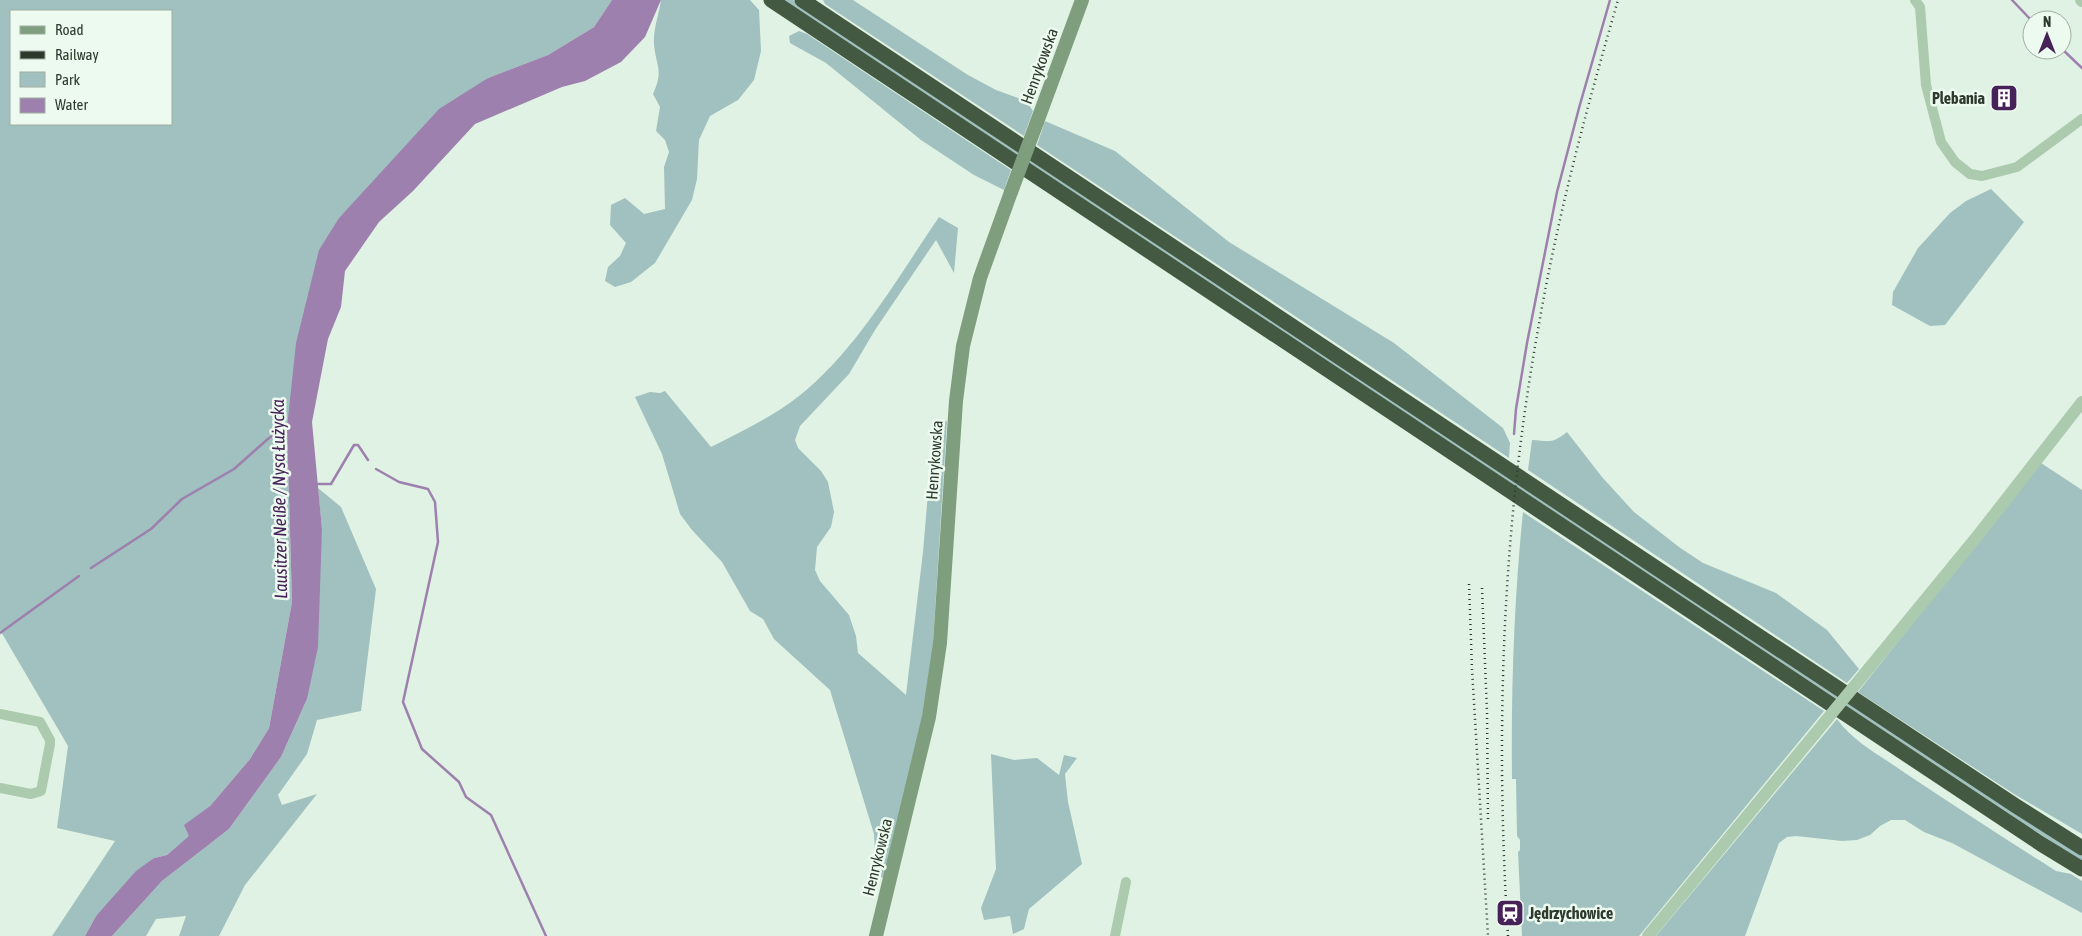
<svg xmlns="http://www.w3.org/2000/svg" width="2082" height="936" viewBox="0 0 2082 936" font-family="'Asap Condensed',sans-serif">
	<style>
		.green { fill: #a0c1bf; fill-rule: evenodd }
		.water { fill: #9e80ae }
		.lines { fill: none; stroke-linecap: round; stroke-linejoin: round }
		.stream { stroke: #9e80ae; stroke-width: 2.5 }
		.minor { stroke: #accaae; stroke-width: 10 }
		.tertiary { stroke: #accaae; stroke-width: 12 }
		.secondary { stroke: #7e9e7d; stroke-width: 14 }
		.motorway { stroke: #445942; stroke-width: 15 }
		.rail { stroke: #2c392b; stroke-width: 2.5; stroke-dasharray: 1 4; stroke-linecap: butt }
		.tertiary-bridge { stroke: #accaae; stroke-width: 12 }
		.secondary-bridge { stroke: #7e9e7d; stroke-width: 14 }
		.labels { text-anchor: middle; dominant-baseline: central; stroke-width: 5; stroke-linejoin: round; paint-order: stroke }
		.street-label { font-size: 16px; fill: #2c392b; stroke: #edfaef }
		.poi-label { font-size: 16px; font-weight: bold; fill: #2c392b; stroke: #edfaef; text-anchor: end }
		.water-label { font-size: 18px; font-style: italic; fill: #472259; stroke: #edfaef }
	</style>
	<rect width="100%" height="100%" fill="#e0f2e3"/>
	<path class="green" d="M0,0H612L594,27L548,55L488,78L339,218L287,428L292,602L269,728L250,759L210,806L185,825L190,836L167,855L154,858L96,916L85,936H52L115,841L57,828L68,746L0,630ZM11,11H171V124H11Z
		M661,0H750L759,10L761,51L754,80L738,100L710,116L699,140L697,179L692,200L655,263L631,282L615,287L605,281L608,267L620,256L626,243L610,225L611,205L625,198L644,214L665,209L664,167L669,152L665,140L656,131L660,107L653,94C664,70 656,67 654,44C653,29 659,15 661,0Z
		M783,0H793L2082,856V862Z
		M823,0H853L968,75L996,90L1026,101L1033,111L1024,136L825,4Z
		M799,31L807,34L1011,170L1004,190L974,175L921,140L826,63L790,43L789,36Z
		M1045,121L1115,151L1229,242L1394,343L1503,428L1510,443L1509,458L1037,145Z
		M1991,189L2024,222L1945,325L1930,326L1892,305L1893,292L1918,248L1950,213L1966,201Z
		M939,217L958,228L954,273L936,240L875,330L849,374L800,426L795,440L798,448L821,471L828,482L834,512L831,527L817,547L815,570L820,581L849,615L856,636L858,653L906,695L923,552L934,423L947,421L931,674L925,717L886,879L876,875L874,834L830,690L774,639L763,619L750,611L722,562L692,530L680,514L662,454L635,397L650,392L660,393L665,391L711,447C741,432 772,417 799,396C857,350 898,277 939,217Z
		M1567,432L1602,477L1634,512L1679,547L1703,563L1776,593L1827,630L1859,669L1847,683L1528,470L1532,440C1550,441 1552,444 1567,432Z
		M2041,463L2082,490V834L2014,794L1858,692Z
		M318,488L341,507L376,589L361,711L317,720L307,754L278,795L282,805L317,794L245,885L219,936H179L186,916L156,919L146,936H112L162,881L229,829L281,757L307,699L322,529Z
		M1523,512L1824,711L1639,936H1522L1518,852L1520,850V840L1517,836L1516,779H1512C1511,690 1514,600 1523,512Z
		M1837,719C1853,742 1883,757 1905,773C1955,806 2005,839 2056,871L2071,874L2082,881V913L1952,843L1924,832L1905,820H1891L1880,826L1870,835L1857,840L1842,841L1796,836L1787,837L1779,843L1745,936H1656Z
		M991,754L1014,760L1037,758L1059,775L1064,755L1077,758L1065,774L1068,802L1082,864L1029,909L1024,929L1013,934L1010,916L984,920L981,908L996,869Z"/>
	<path class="water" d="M612,0H661L645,37L621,62L585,81L562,87L475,124L413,191L379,222L345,271L341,307L328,339L312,422L322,529L318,647L307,699L281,757L229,829L162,881L112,936H85L96,916L136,871L154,858L167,855L189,836L184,825L210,806L250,759L269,728L292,602L287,428L296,343L319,250L339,218L439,109L488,78L548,55L594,27Z"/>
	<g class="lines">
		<path class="stream" d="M2012,0L2032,21
			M2062,49L2082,68
			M1514,434L1516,409L1527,343L1557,192L1579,108L1610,0
			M376,469L399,482L428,489L435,502L438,542L403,702L422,749L459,782L466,797L491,815L546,936
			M317,484H331L354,445H358L368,460
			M91,568L151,529L182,499L234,469L269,438L288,427
			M0,633L79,576"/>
		<path class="minor" d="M1915,0L1920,7L1926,85L1941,142L1955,162L1970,174L1982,176L2017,167L2082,119
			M0,714L40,722L50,740V744L41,791L31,794L0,788
			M1115,936L1126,882"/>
		<path class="tertiary" d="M2081,0L2082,1
			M1870,667L1979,534L2082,402
			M1648,936L1814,735"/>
		<path class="secondary" d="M1037,122L1082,0
			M876,936L929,717L940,643L956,401L963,346L980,278L1011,192"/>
		<path class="motorway" d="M771,0L2041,844L2082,869
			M802,0L1700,597L2016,806L2082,848"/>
		<path class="rail" d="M1469,584L1472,669L1488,936
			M1482,588L1487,712L1488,821
			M1508,936C1495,731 1502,526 1539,324C1558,214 1587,107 1618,0"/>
		<path class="tertiary-bridge" d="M1814,735L1870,667"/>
		<path class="secondary-bridge" d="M1011,192L1037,122"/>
	</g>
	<defs>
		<symbol id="building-square" viewBox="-11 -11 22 22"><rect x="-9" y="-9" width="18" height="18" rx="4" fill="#472259" stroke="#edfaef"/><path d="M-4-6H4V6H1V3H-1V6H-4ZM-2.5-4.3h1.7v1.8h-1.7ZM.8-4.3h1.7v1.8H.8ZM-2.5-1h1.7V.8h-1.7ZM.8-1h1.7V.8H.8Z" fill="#fff"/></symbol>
		<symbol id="station-square" viewBox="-11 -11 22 22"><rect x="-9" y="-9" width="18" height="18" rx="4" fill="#472259" stroke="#edfaef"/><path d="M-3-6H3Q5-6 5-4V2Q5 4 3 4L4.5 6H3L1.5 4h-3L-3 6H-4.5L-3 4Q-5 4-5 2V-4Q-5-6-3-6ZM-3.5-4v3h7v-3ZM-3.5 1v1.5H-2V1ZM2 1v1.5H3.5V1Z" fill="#fff"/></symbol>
	</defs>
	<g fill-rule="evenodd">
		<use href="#building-square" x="1988" y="82" width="32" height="32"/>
		<use href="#station-square" x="1494" y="897" width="32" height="32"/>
	</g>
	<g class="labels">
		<g class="street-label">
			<text transform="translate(1039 66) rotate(-70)">Henrykowska</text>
			<text transform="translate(934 460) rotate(-86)">Henrykowska</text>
			<text transform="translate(877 857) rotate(-76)">Henrykowska</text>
		</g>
		<g class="poi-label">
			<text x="1985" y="98">Plebania</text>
			<text x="1529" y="913" text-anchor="start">Jędrzychowice</text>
		</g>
		<g class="water-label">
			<text transform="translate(279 499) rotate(-91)">Lausitzer Neiße / Nysa Łużycka</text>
		</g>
	</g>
	<rect x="10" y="10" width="162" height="115" fill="#edfaef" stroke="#a0ada1"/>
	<rect x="20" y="26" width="25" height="8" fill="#7e9e7d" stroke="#a0ada1"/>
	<text x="55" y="35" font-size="15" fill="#2c392b">Road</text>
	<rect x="20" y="51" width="25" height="8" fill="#2c392b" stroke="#a0ada1"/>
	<text x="55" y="60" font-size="15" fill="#2c392b">Railway</text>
	<rect x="20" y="72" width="25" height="15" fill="#a0c1bf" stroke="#a0ada1"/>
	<text x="55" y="85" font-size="15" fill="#2c392b">Park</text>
	<rect x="20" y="98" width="25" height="15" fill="#9e80ae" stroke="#a0ada1"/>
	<text x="55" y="110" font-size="15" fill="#2c392b">Water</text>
	<g transform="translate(2047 35)"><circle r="24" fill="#edfaef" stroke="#a0ada1"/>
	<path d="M0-4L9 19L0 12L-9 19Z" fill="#472259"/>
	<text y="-8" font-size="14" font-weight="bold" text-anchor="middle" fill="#2c392b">N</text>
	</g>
</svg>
